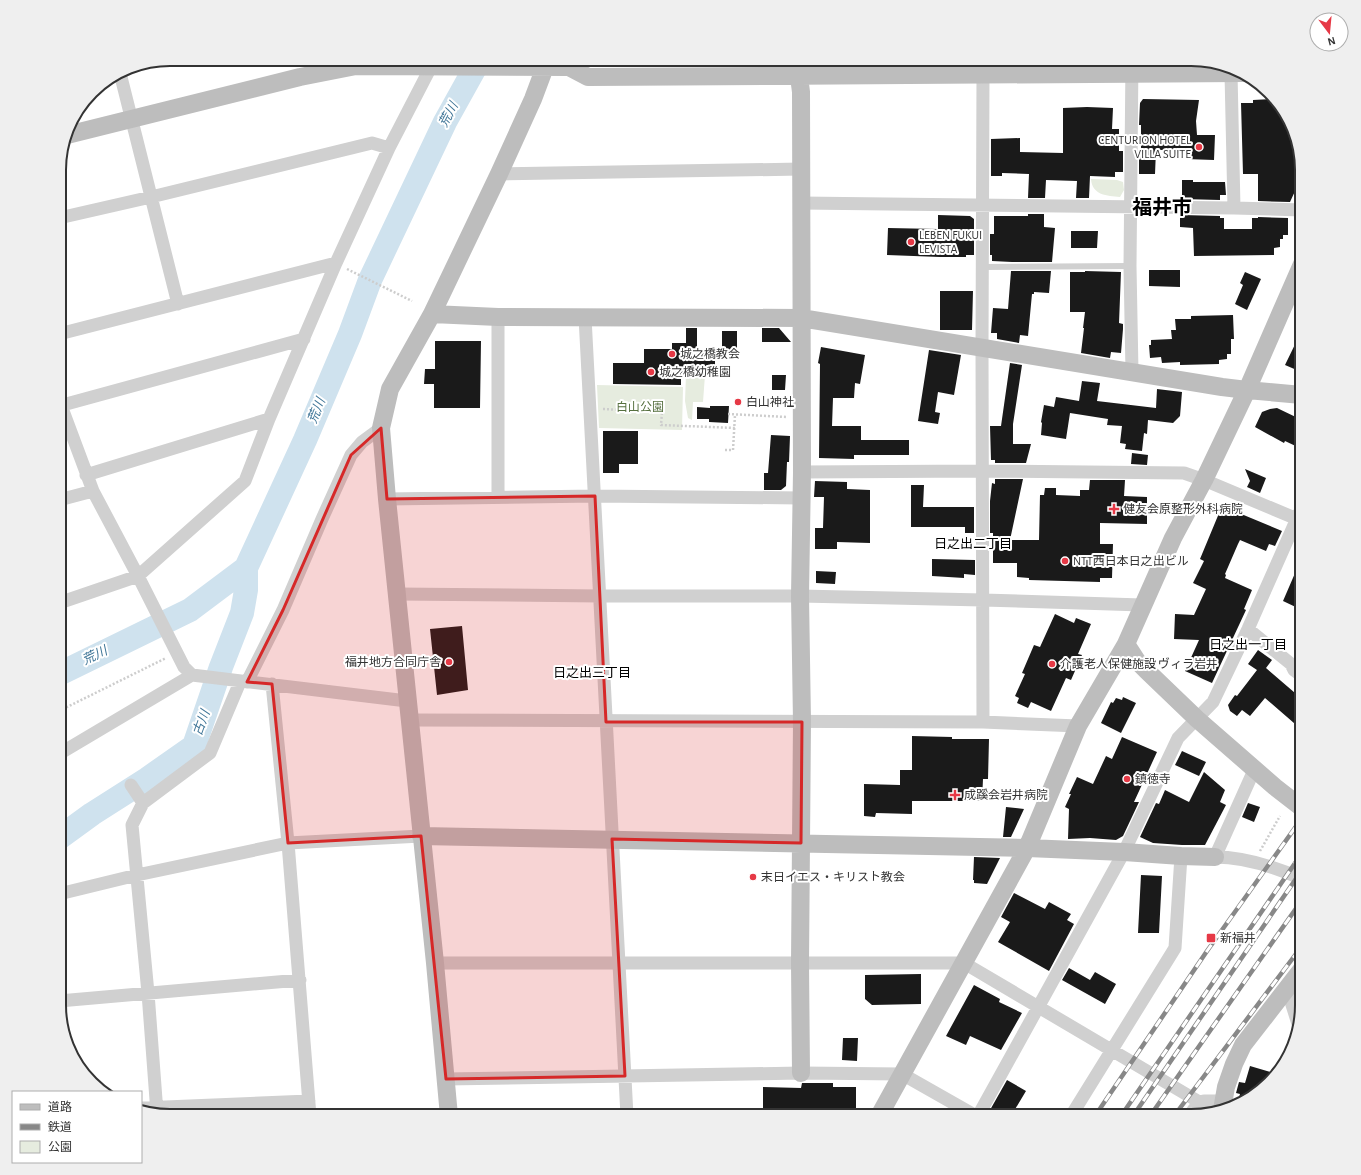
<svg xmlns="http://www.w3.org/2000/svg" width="1361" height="1175" viewBox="0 0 1361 1175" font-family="'Alegreya Sans','Noto Sans JP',sans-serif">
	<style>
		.green { fill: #e6ecdf }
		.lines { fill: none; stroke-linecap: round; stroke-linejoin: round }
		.river { stroke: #cfe2ee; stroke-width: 24 }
		.building { fill: #1a1a1a }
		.path { stroke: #cdcdcd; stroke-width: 2.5; stroke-dasharray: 2 2; stroke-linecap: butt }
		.lane { stroke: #d0d0d0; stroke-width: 6 }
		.street { stroke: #d0d0d0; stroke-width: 13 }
		.secondary { stroke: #bdbdbd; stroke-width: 18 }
		.rail-casing { stroke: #888; stroke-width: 4.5 }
		.rail { stroke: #fff; stroke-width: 3; stroke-dasharray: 9; stroke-linecap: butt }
		.marked { fill: #d62828; fill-opacity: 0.2; stroke: #d62828; stroke-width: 3; stroke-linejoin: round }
		.poi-dot { fill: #e63946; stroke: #fff; stroke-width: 1.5 }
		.labels { text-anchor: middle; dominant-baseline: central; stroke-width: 4; stroke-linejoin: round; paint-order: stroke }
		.poi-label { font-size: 12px; fill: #333; stroke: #fff; text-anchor: start }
		.park-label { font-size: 12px; fill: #56703f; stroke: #fff }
		.water-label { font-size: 13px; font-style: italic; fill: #3f7597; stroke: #fff }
		.neighbourhood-label { font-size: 13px; fill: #000; stroke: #fff }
		.town-label { font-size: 20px; font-weight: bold; fill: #000; stroke: #fff }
		.rim { fill: none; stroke: #333; stroke-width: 2 }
	</style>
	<rect width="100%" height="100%" fill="#fff"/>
	<path class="green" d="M1091,179L1117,180L1123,182L1124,190L1120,197C1107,196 1092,195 1091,179Z
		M686,375H705L703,402H693L692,420L688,418L685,401Z
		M597,385L683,387L682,430L599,428Z"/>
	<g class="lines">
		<path class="river" d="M59,674L190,610L246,568L305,440L350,334L370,280L445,122L480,59
			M59,838L92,814L147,779L194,746L221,667L242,613L246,590V568"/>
	</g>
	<path class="building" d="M1143,99L1199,100L1196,121L1197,135H1215L1214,160L1185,159V150H1156L1155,174H1139V152L1141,151V125H1139L1140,103Z
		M1273,99L1293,128L1302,170V176L1290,202L1258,201V174H1243L1241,103H1253V100Z
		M1087,107L1113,108L1112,129H1119V151H1123V172H1115V177L1090,176L1089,198H1076L1077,181L1046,180L1045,198H1028L1029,174L1002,173V176H991V139L1020,138V152L1063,153V108Z
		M1182,180H1193V182H1225L1226,195H1220V200L1182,199Z
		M1028,214H1044V227L1055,228L1052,262H1012L992,261V255H990V234H994V216H1028Z
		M938,215L970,216L974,219V255H966V257H940L887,255L888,228L938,229Z
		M1182,215L1220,216V218H1224V229H1252V218H1258V217L1288,218V235H1283V239H1280V247L1274,248V255L1194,256L1193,228L1180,227V217H1182Z
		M1071,231H1098L1097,248H1071Z
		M1149,270H1180V287L1149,286Z
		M1011,271H1051L1049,293L1034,292V294H1032L1028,336L1020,335L1019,343L997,339V333H991L993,308L1008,309Z
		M1085,271L1121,272L1119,323L1123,324V329L1121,353L1111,352L1110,358L1081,353L1084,328H1083L1085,312H1070V272H1085Z
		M1245,272L1261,279L1247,310L1235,304L1243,285L1240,283Z
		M940,291H973L972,330H940Z
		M1233,315L1234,339H1231V354H1227V359L1219,360V364L1180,365V362L1162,363L1161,357L1150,358L1149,345H1151V340L1172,339L1171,330H1176L1175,319H1191V316Z
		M686,328H697V349H715V372L695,371V373H681V385L613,384V363H644V349H672V343H686Z
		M762,328H779L791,342H762Z
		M1302,330V364L1299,371L1285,365Z
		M722,331H737V351H722Z
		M435,341H481L480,408H434V384H424L425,369H435Z
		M821,347L865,355L860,384L855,383L854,398H833L832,426H861V440H909V455H854V459L819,458L820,364L818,363Z
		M929,350L961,355L954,395L938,392L935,412L940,413L938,424L918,421Z
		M1010,363L1022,365L1013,424V444H1031L1026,463H995V460H991L990,426H1001Z
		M772,375H786L785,390H772Z
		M1082,381L1100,383L1097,401L1156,408L1157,389L1182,392L1180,416L1173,423L1148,420L1147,434L1144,433L1142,451L1125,449L1126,444L1120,443L1122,426L1107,425L1108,419L1070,413L1066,439L1041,435L1042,423L1041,422L1044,405L1054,407L1056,397L1079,401Z
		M710,406H729L728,423L709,422V419H697V407L710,408Z
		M1277,408L1302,420V449L1285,441L1284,443L1255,427L1262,412L1270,409Z
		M603,431H638V464H619V473H603Z
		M771,435L790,436L789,462H787L786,486L781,490H764V473H768Z
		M1132,453L1148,455L1147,465L1131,464Z
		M1245,469L1266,478L1260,493L1247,487L1250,481Z
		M995,479H1023L1010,540H1039L1040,495H1044L1045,488H1056V495L1080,496V490H1089L1090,480H1125L1124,496L1147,497V524L1100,523V544H1113L1112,578H1100V582L1029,580V578L1017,577V563H993V533H990V501L992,483L995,484Z
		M815,481L847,482V489L870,490V543L837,542V549H815V528H823L824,497H814Z
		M911,485H924L923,507H974V533H965V527H911Z
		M1222,506L1282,531L1275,546L1269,544L1266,551L1240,540L1238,544L1225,574L1226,575L1225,578L1252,590L1244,609L1246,610L1212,683L1185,671L1199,640L1174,639L1175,614L1194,615L1206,589L1193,583L1204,561L1200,559Z
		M1302,557V610L1283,601Z
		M932,559L975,560V575L964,574V578L932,576Z
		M816,571L836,572L835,584L816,583Z
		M1055,614L1074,623L1076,618L1091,624L1078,654L1082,655L1071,680L1066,678L1051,711L1031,702L1028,708L1017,703L1019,698L1015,696L1025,674L1022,673L1034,645L1040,647Z
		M462,626L468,690L437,695L430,629Z
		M1258,650L1272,660L1266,668L1302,699V730L1265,698L1250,716L1242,710L1237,716L1230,711L1228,705L1235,695L1237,696L1257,670L1248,664Z
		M1123,697L1136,703L1121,733L1101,723L1111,702L1113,703L1116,698L1122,700Z
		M912,736L952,737V739H989L988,779H983L982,801H912V814L876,813L875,817L864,816V784L900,785V770H912Z
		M1122,737L1157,752L1134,802H1139L1123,836L1116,840L1090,838L1068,839L1069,809L1065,807L1071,794H1069L1077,777L1093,784L1106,756L1112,759Z
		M1182,751L1206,762L1199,776L1175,765Z
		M1204,772L1225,790L1220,802L1226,805L1205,845H1182L1153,843L1140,837L1156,803L1159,804L1165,790L1189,802Z
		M1248,803L1260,807L1254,822L1242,817Z
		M1006,807L1024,809L1011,837H1003Z
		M974,857L1000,858L987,884L974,883V880H973Z
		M1141,875L1162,876L1159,933H1138Z
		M1014,893L1045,909L1049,902L1071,914L1067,920L1074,924L1049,971L998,942L1010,922L1001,917Z
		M1069,968L1090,980L1095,972L1116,984L1105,1004L1062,980Z
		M921,974V1004L872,1005L865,999V975Z
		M974,985L1000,999L999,1002L1022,1013L1001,1050L970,1036L966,1045L946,1036Z
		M843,1038H858L857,1061L842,1060Z
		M1250,1066L1277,1074L1274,1078L1237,1105L1240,1094L1236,1093L1239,1082L1245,1083Z
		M1007,1080L1026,1091L1011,1116H1001L990,1110Z
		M802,1083H833V1087H856V1114H848V1116H763V1087L801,1088Z"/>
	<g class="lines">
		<path class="path" d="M347,269L412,301
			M603,409L662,412L661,425L735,428
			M728,414L787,417
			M725,450H733L735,415
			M59,711L166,658
			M1260,851L1280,816"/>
		<path class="lane" d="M982,267L1130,266"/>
		<path class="street" d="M982,59L983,75L982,348L983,722
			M1132,59L1130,266L1132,372
			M1233,68L1231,73L1234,208
			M120,73L178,304
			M499,174L801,169
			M801,203L1234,208L1302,210
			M59,218L151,197L372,143L389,148
			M498,317V497
			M585,317L627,1116
			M59,334L336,263
			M59,400L93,491L138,576L184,667L192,675L407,701
			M59,406L304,339
			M802,472L982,471L1184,473L1204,480L1302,521
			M86,475L269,419
			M387,499L595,496L801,498
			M59,500L93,491
			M397,594L600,596H800L983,600L1142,605
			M59,603L138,576L245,481L269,419L336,263L389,148L434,61
			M1248,629L1291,664L1294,670L1302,676
			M247,682L283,610L322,519L351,455L362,442L381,428
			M272,684L288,843L310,1116
			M409,720L983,722L1078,726
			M59,754L192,675
			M1255,768L1215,857C1245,857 1275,867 1302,879
			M131,785L143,803
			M59,894L137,875L288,843L421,836
			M435,963H964L1201,1103
			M1287,989L1298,1024
			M59,1001L300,980
			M446,1079L801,1073L902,1074L976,1116
			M141,1108L309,1101
			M157,1113L148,993L132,825L143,803L210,753L240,682
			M978,1116L1124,852L1178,738L1213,702L1248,629L1302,507
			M1071,1116L1175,948L1181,856
			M1189,1116L1194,1109L1204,1101H1224"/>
		<path class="secondary" d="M789,59C799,72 799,76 801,92L802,472L800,596L802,722L800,963L801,1073
			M67,135L300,77L356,66L569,67L588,77L1243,73
			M432,314L498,317L801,318L1222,387L1247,390L1302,395
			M1302,808L1275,787L1197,719L1147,671L1137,661L1126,644L1173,538L1204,480L1247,390L1302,264
			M421,836L1027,848L1124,852L1181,856L1215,857
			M1222,1110L1226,1087L1234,1064L1243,1045L1302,969
			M449,1116L435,963L387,499L381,428L390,389L432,314L499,174L533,99L545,67
			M879,1116L1027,848L1078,726L1126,644"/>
		<defs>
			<path id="rail" d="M1095,1116L1207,951L1302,818
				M1121,1116L1302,853
				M1133,1116L1302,870
				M1150,1116L1302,900
				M1174,1116L1302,946"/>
		</defs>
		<use href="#rail" class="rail-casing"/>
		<use href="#rail" class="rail"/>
	</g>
	<path class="marked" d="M381,428L387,499L595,496L606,722H802L801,843L612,839L625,1076L446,1079L421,836L288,843L272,684L247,682L283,610L351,455Z"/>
	<g class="poi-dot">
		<circle cx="1199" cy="147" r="4"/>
		<circle cx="911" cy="242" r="4"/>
		<circle cx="672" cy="354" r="4"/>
		<circle cx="651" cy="372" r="4"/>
		<circle cx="738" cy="402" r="4"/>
		<path d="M1112 503h4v4h4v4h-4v4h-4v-4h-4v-4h4z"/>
		<circle cx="1065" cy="561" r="4"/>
		<circle cx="449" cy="662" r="4"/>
		<circle cx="1052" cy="664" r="4"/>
		<circle cx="1127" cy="779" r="4"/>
		<path d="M953 789h4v4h4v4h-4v4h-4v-4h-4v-4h4z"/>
		<circle cx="753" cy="877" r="4"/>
		<rect x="1206" y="933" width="10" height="10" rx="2"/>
	</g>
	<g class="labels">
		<g class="poi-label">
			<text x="1191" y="140" text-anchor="end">CENTURION HOTEL<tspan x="1191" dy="14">VILLA SUITE</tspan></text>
			<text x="919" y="235">LEBEN FUKUI<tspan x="919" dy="14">LEVISTA</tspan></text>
			<text x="680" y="354">城之橋教会</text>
			<text x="659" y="372">城之橋幼稚園</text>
			<text x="746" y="402">白山神社</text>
			<text x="1123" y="509">健友会原整形外科病院</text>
			<text x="1073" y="561">NTT西日本日之出ビル</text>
			<text x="441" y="662" text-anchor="end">福井地方合同庁舎</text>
			<text x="1060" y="664">介護老人保健施設 ヴィラ岩井</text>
			<text x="1135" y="779">鎮徳寺</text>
			<text x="964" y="795">成蹊会岩井病院</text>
			<text x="761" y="877">末日イエス・キリスト教会</text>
			<text x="1220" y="938">新福井</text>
		</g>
		<g class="park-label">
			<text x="640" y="407">白山公園</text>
		</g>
		<g class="water-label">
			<text transform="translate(449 115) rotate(-62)">荒川</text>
			<text transform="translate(317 411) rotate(-68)">荒川</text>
			<text transform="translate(95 656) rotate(-26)">荒川</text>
			<text transform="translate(202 723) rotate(-70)">古川</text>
		</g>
		<g class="neighbourhood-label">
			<text x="973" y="544">日之出二丁目</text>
			<text x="1248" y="645">日之出一丁目</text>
			<text x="592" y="673">日之出三丁目</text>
		</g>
		<g class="town-label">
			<text x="1162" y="208">福井市</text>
		</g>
	</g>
	<path d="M0 0H1361V1175H0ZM170 66H1191A104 104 0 0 1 1295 170V1005A104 104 0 0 1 1191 1109H170A104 104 0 0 1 66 1005V170A104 104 0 0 1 170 66Z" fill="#efefef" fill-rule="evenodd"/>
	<path class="rim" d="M170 66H1191A104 104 0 0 1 1295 170V1005A104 104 0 0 1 1191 1109H170A104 104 0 0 1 66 1005V170A104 104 0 0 1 170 66Z"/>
	<rect x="12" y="1091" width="130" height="72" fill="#ffffff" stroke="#adadad"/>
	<rect x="20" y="1104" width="20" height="6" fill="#bdbdbd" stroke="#adadad"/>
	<text x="48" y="1111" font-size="12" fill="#333333">道路</text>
	<rect x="20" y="1124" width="20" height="6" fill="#888888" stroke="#adadad"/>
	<text x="48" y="1131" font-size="12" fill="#333333">鉄道</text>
	<rect x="20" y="1141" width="20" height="12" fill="#e6ecdf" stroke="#adadad"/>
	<text x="48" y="1151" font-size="12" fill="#333333">公園</text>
	<g transform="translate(1329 32) rotate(164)"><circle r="19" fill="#ffffff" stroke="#adadad"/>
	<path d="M0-3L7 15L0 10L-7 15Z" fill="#e63946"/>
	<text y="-6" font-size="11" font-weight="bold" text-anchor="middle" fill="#333333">N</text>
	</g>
</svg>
